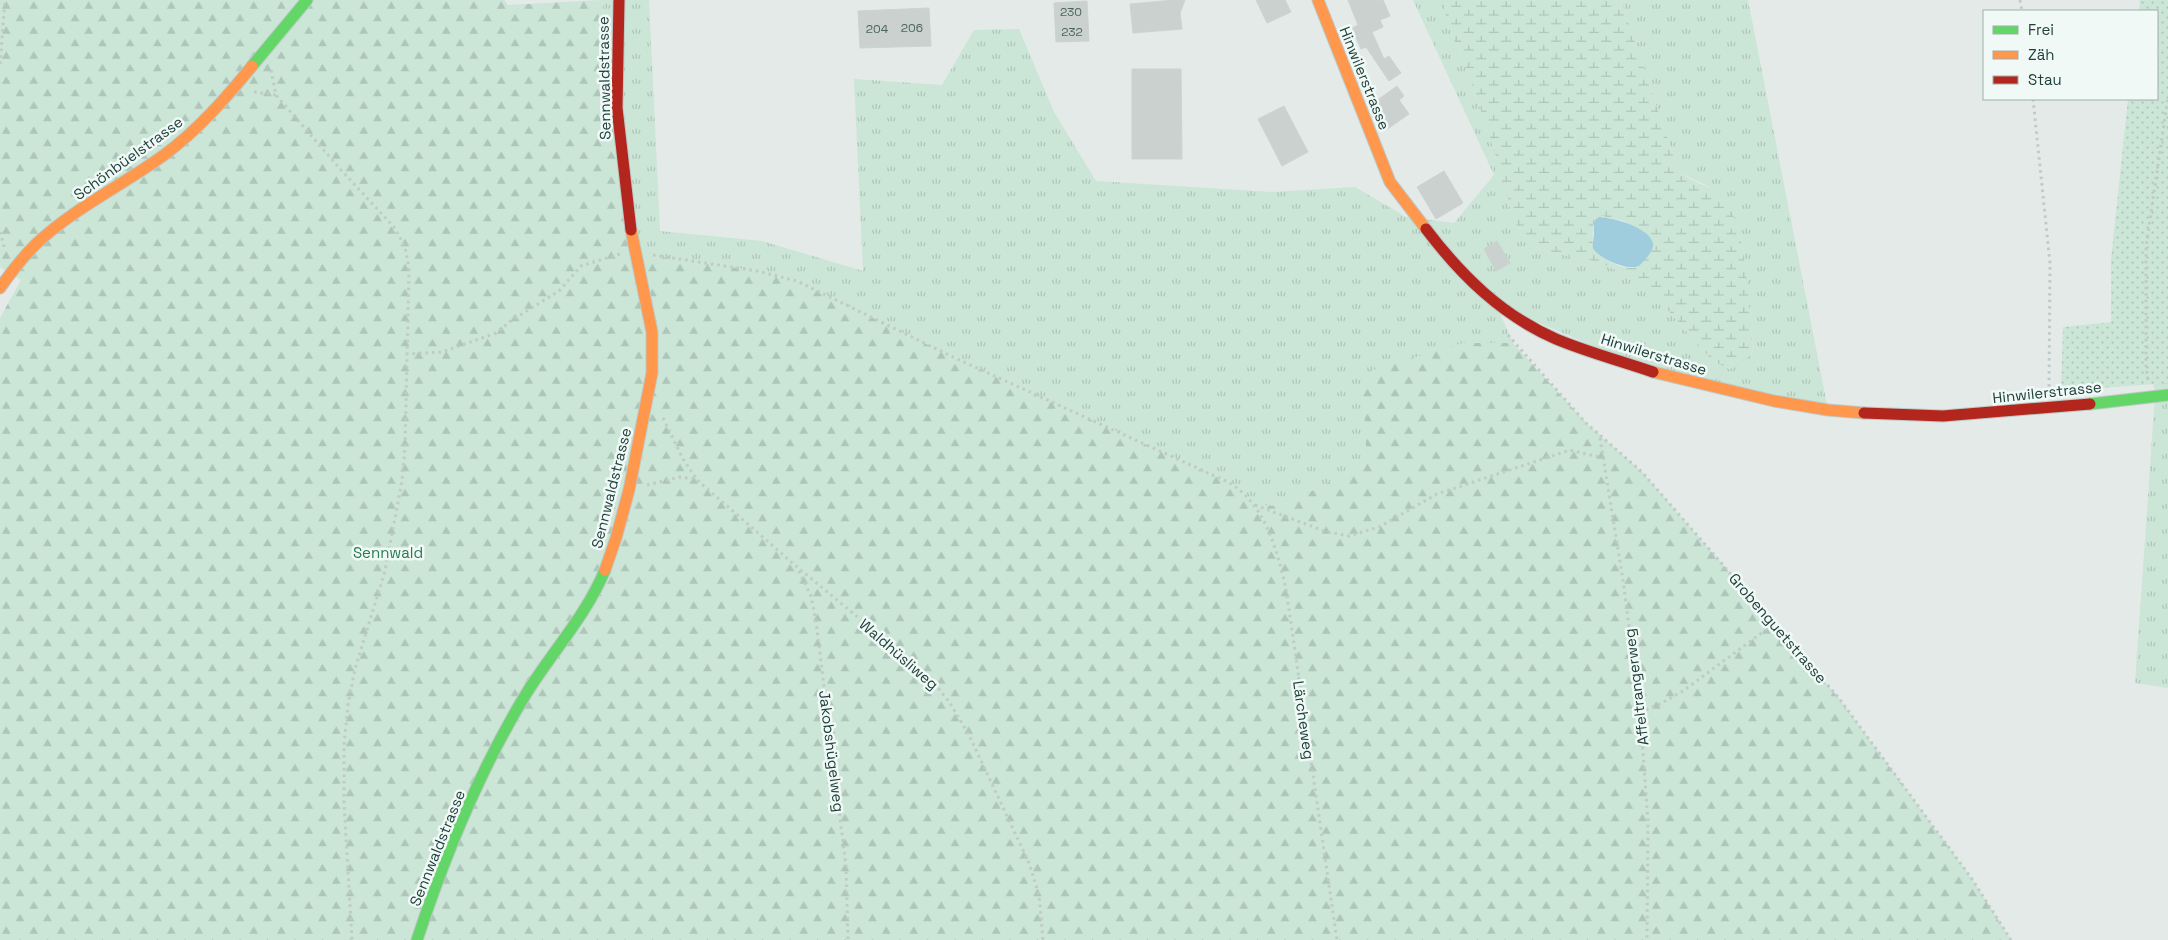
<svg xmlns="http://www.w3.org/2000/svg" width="2168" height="940" viewBox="0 0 2168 940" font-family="'Space Grotesk',sans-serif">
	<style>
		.grass { fill: url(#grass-tufts) }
		.forest { fill: url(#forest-firs) }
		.wetland { fill: url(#wetland-marsh); fill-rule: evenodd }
		.park { fill: url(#park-dots) }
		.water { fill: #9fcdde }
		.building { fill: #cad1cf; stroke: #ccd3d1 }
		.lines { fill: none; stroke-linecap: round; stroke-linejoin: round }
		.fast-casing { stroke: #bec8c5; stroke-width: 13 }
		.slow-casing { stroke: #bec8c5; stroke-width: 13 }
		.jam-casing { stroke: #bec8c5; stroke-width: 13 }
		.path { stroke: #c0cac8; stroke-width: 3; stroke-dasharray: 2.5 4; stroke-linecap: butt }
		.fast { stroke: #63d668; stroke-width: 11 }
		.slow { stroke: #ff974d; stroke-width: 11 }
		.jam { stroke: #b3261e; stroke-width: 11 }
		.labels { text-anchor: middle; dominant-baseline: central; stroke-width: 5; stroke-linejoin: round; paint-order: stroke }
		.number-label { font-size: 12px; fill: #4a6561 }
		.street-label { font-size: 15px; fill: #1f403b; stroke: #f1f9f6 }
		.park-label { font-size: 15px; fill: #247b51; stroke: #f1f9f6 }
	</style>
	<defs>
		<pattern id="grass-tufts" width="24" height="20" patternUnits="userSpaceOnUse" patternTransform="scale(1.25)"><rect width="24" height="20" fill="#cbe5d6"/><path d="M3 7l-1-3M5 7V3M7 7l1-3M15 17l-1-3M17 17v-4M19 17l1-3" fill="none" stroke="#aec6b9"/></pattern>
		<pattern id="forest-firs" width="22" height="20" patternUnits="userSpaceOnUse" patternTransform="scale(1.25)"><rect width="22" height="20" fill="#cbe5d6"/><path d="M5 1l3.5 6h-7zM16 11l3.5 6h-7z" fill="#aec6b9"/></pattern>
		<pattern id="wetland-marsh" width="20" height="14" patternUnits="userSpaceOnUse" patternTransform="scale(1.25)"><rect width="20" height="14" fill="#cbe5d6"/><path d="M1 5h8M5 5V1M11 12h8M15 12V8" fill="none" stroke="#aec6b9"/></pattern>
		<pattern id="park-dots" width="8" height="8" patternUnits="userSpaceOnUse" patternTransform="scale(1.25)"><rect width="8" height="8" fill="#cbe5d6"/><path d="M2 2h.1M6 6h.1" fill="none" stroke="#aec6b9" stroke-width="1.8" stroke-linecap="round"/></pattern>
	</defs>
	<rect width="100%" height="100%" fill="#e3eae8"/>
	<path class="grass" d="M602,0H649L660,231L762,241L863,271L854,79L942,85L974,30L1019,29L1054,112L1096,181L1273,192L1355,187L1406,217L1454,223L1494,175L1413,0H1444C1443,23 1459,48 1466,69C1484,117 1500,166 1512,216L1522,235L1540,250L1598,262L1643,282L1711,359L1729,369L1751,355L1753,350L1744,267L1737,228L1732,211L1708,186L1682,174L1678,170L1621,0H1748L1828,410L1663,375L1496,305L1513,343H1463L1367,463L1282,506L1254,505L1243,493L1228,482L955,358L797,281L757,271L635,253Z
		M2168,120V688L2135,683L2155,396L2151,362Z"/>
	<path class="forest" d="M0,0H504L508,5L602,0L627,200L635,253L757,271L797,281L955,358L1228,482L1243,493L1254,505L1282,506L1367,463L1362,373L1463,343H1513L1586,423L1642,472L1838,697L1972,879L2011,940H0V318L21,280L0,267Z"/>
	<path class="wetland" d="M1444,0H1621L1678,170C1690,184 1712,184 1724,198C1747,226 1749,312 1753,350L1751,355L1732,369L1726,368L1711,359L1643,282L1598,262L1540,250L1522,235L1512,216C1500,166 1484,117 1466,69C1459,48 1443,23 1444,0ZM1602,216L1624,221L1650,239L1638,267C1626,272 1597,259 1593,245C1592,240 1593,231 1593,225Z"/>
	<path class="park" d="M2140,0H2168V383L2061,391L2063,327L2111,322V260L2128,99H2157V11H2139Z"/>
	<path class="water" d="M1599,217C1612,217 1655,229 1653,246C1652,253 1644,261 1640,265C1632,273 1597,258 1593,248C1592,244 1594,238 1594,233C1594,225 1592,221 1599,217Z"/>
	<path class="building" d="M1173,0H1185L1180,13L1182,29L1133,33L1130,4Z
		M1256,0H1285L1291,12L1267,23Z
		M1348,0H1383L1390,16L1380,20L1383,27L1372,32L1384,59L1389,56L1401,73L1389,81L1366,47L1361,49L1352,28L1358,25Z
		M1087,1L1089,41L1056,42L1054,3Z
		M929,8L931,46L860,48L858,11Z
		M1132,69H1181L1182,159H1132Z
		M1397,86L1404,96L1399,100L1409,114L1386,130L1379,120L1372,104Z
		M1284,106L1308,152L1282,166L1258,119Z
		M1444,171L1463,203L1436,219L1417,187Z
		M1497,241L1510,263L1496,271L1484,249Z"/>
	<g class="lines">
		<defs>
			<path id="fast" d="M252,66L307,0
				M2090,404L2168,395
				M417,940C445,855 479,771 526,694C552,652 586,616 605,570"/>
			<path id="slow" d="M1318,0L1390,182L1426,229
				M0,288C11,272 22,258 36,244C74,208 123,185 164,155C198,130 226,98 252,66
				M1653,372L1774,401L1828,410L1864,413
				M605,570L616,538L629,490L652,373V332L631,230"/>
			<path id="jam" d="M619,0L617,108L631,230
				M1426,229C1461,275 1501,315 1556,339C1587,352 1621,361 1653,372
				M1864,413L1943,416L2090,404"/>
		</defs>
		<use href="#fast" class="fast-casing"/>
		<use href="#slow" class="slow-casing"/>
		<use href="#jam" class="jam-casing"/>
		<path class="path" d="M2020,0L2022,11
			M0,64L5,0
			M271,70L276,95L341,170L394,227L405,247L409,269L405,447L402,481L385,571L355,669L348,705L344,746V803L352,940
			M254,92L276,95
			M2033,99L2050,263L2049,390
			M0,232L5,250
			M653,255L757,271L797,281L955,358L1228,482C1265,503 1277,550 1286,589L1337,940
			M1508,335L1586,423L1642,472L1838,697L1972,879L2011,940
			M406,354L442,352L496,333L512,320L559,291L581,266L620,254
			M2148,380L2146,366V247L2168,97
			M663,418L683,459L696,478
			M1600,438L1623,580L1640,712L1648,821L1647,940
			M647,485L679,477L696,479L796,566L907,658L938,688L950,703L969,735L1029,863L1039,895L1043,940
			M1255,505L1327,532L1349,536L1379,527L1437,494L1570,450L1603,458
			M799,571L811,596L816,621L846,867L848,940
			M1640,712L1660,704L1683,691L1775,623"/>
		<use href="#fast" class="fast"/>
		<use href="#slow" class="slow"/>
		<use href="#jam" class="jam"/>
	</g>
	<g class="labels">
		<g class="number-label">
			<text x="1071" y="12">230</text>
			<text x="912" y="28">206</text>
			<text x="877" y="29">204</text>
			<text x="1072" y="32">232</text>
		</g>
		<g class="street-label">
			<text transform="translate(604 78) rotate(-91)">Sennwaldstrasse</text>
			<text transform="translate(1365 78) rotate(68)">Hinwilerstrasse</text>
			<text transform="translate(128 158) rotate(-36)">Schönbüelstrasse</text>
			<text transform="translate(1654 354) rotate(17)">Hinwilerstrasse</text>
			<text transform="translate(2047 392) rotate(-6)">Hinwilerstrasse</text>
			<text transform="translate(611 488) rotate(-76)">Sennwaldstrasse</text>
			<text transform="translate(1778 628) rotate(49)">Grobenguetstrasse</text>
			<text transform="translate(899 654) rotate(41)">Waldhüsliweg</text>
			<text transform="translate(1636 687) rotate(-97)">Affeltrangerweg</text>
			<text transform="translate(1304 720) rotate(82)">Lärcheweg</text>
			<text transform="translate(832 751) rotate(83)">Jakobshügelweg</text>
			<text transform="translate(437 848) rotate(-68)">Sennwaldstrasse</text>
		</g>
		<g class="park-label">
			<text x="388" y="552">Sennwald</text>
		</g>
	</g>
	<rect x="1983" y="10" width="175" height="90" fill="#f1f9f6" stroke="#9dafab"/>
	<rect x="1993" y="26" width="25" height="8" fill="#63d668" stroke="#9dafab"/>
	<text x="2028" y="35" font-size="15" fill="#1f403b">Frei</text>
	<rect x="1993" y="51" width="25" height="8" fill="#ff974d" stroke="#9dafab"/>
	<text x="2028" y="60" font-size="15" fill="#1f403b">Zäh</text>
	<rect x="1993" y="76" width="25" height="8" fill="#b3261e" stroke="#9dafab"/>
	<text x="2028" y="85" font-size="15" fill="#1f403b">Stau</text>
</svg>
